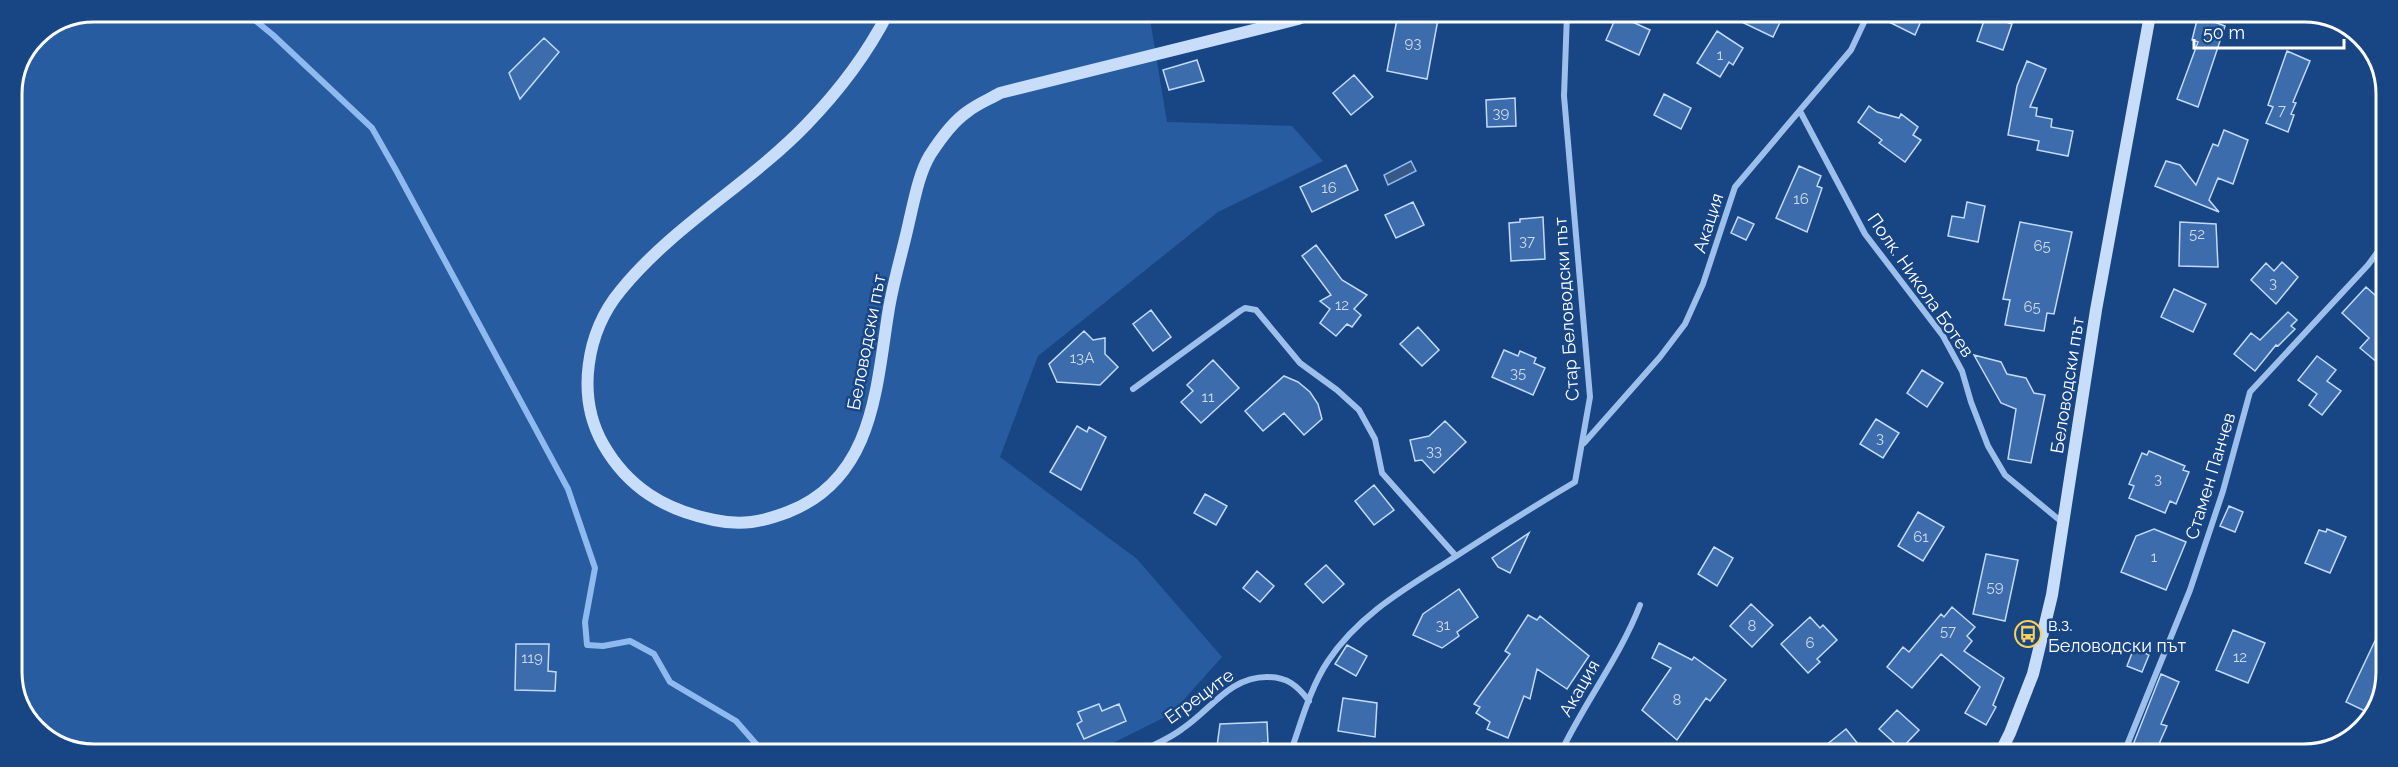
<svg xmlns="http://www.w3.org/2000/svg" width="2398" height="767" viewBox="0 0 2398 767" font-family="Raleway,sans-serif">
	<style>
		.green { fill: #275ca1 }
		.water { fill: #375987; stroke: #8ebaef; stroke-width: 1.5 }
		.lines { fill: none; stroke-linecap: round; stroke-linejoin: round }
		.stream { stroke: #8ebaef; stroke-width: 6 }
		.building { fill: #3c6cab; stroke: #c1daf9; stroke-width: 1.5 }
		.street { stroke: #9cbfec; stroke-width: 6 }
		.secondary { stroke: #c8ddf9; stroke-width: 12 }
		.labels { text-anchor: middle; dominant-baseline: central; stroke-width: 5; stroke-linejoin: round; paint-order: stroke }
		.number-label { font-size: 15px; fill: #cedaea }
		.street-label { font-size: 18px; fill: #fff; stroke: #184583 }
		.poi-label { font-size: 18px; fill: #fff; stroke: #184583; text-anchor: start }
		.rim { fill: none; stroke: #fff; stroke-width: 3 }
	</style>
	<rect width="100%" height="100%" fill="#184583"/>
	<path class="green" d="M95,12L1149,13L1167,122L1292,126L1323,161L1218,212L1038,356L1000,457L1137,559L1222,657L1171,714L1093,753L73,752L29,723L12,678V94L36,36Z"/>
	<path class="water" d="M1411,161L1416,171L1388,185L1384,175Z"/>
	<g class="lines">
		<path class="stream" d="M245,12L273,35L372,128L397,172L568,489L595,568L585,622L587,645L603,646L630,641L654,654L670,682L736,721L764,753"/>
	</g>
	<path class="building" d="M1398,14H1439L1427,79L1387,71Z
		M1725,14H1784L1773,37Z
		M1873,14H1924L1915,35Z
		M1617,15L1650,30L1639,55L1606,40Z
		M1986,15L2012,24L2003,50L1977,41Z
		M2198,16L2225,26L2198,107L2177,99L2198,42L2192,40Z
		M1717,31L1743,48L1733,65L1729,62L1720,77L1697,63Z
		M544,38L559,52L520,99L509,73Z
		M2287,51L2310,61L2293,102L2296,103L2291,114L2294,115L2288,132L2266,123L2273,107L2268,105Z
		M1197,60L1204,81L1169,90L1163,70Z
		M2027,61L2046,69L2030,107L2037,108L2036,116L2052,119L2051,127L2073,131L2068,156L2037,150L2039,141L2008,135L2017,86Z
		M1354,75L1373,97L1351,115L1333,93Z
		M1664,94L1691,108L1681,129L1654,115Z
		M1515,98L1516,126L1487,127L1486,100Z
		M1869,106L1877,112L1899,118L1901,114L1918,127L1913,135L1921,140L1905,162L1879,143L1882,140L1858,122Z
		M2224,130L2248,140L2233,184L2218,178L2209,200L2219,212L2155,186L2166,161L2180,165L2196,185L2213,144L2218,146Z
		M1346,165L1358,190L1312,212L1300,187Z
		M1799,166L1821,176L1817,186L1822,188L1807,232L1776,218Z
		M1413,202L1424,225L1396,238L1385,215Z
		M1967,202L1985,206L1978,242L1948,236L1952,216L1964,218Z
		M1543,217L1545,259L1511,261L1509,223L1520,222V219Z
		M1738,217L1754,224L1746,240L1731,233Z
		M2020,222L2072,232L2054,314L2047,313L2044,331L2005,325L2010,300L2003,299Z
		M2180,222L2216,224L2218,267L2179,266Z
		M1316,245L1342,280L1367,295L1354,309L1361,315L1352,327L1347,324L1336,336L1320,323L1330,309L1320,301L1331,295L1302,256Z
		M2282,262L2298,277L2276,304L2251,280L2266,263L2274,271Z
		M2366,287L2385,304V369L2360,348L2369,338L2342,313Z
		M2174,289L2206,304L2193,332L2161,317Z
		M1151,310L1171,337L1153,351L1133,324Z
		M2288,312L2297,320L2291,326L2295,329L2278,346L2276,345L2255,371L2234,354L2251,333L2260,340Z
		M1418,327L1439,350L1422,366L1400,344Z
		M1084,331L1093,340L1105,338V354L1118,367L1100,385L1057,382L1049,364Z
		M1504,350L1518,356L1520,351L1536,358L1534,363L1545,368L1533,395L1492,377Z
		M1974,355L2001,362L2007,374L2026,378L2034,393L2045,395L2031,463L2008,459L2016,409L2001,403Z
		M2317,356L2336,370L2327,381L2341,391L2322,415L2309,405L2317,394L2298,380Z
		M1213,360L1239,388L1201,423L1181,402L1193,391L1187,385Z
		M1922,370L1943,383L1927,407L1907,393Z
		M1284,376L1298,382L1310,392L1318,404L1322,419L1304,435L1284,413L1263,431L1245,411Z
		M1876,419L1899,433L1883,458L1860,444Z
		M1445,421L1466,442L1434,473L1422,460L1415,461L1410,440L1429,436Z
		M1077,426L1087,432L1089,427L1106,437L1081,490L1050,472Z
		M2149,451L2185,466L2183,470L2189,472L2176,504L2170,501L2165,513L2129,498L2134,486L2129,484L2142,453L2147,455Z
		M1374,485L1394,510L1374,525L1355,501Z
		M1205,494L1227,506L1216,525L1194,513Z
		M2229,506L2243,512L2235,532L2220,526Z
		M1918,512L1944,527L1923,561L1898,546Z
		M2154,529L2186,542L2166,590L2121,572L2136,536Z
		M2327,529L2346,537L2330,573L2305,563L2319,530L2326,532Z
		M1529,533L1510,573L1498,567L1492,558Z
		M1714,547L1733,558L1717,586L1698,574Z
		M1986,554L2018,560L2005,621L1973,614Z
		M1326,565L1344,584L1323,603L1305,584Z
		M1257,571L1274,586L1260,602L1243,588Z
		M1459,589L1478,617L1457,632L1459,636L1442,648L1413,635L1423,614Z
		M1751,604L1773,625L1752,647L1730,626Z
		M1952,607L1975,627L1967,636L1972,641L1964,651L2004,678L1993,705L1996,707L1986,725L1965,713L1980,687L1941,654L1912,688L1887,667L1903,647L1909,652L1941,614L1944,617Z
		M1528,615L1537,620L1540,616L1589,656L1567,689L1537,669L1530,699L1524,696L1508,738L1487,729L1490,722L1476,713L1480,707L1474,704L1510,654L1505,651Z
		M1810,617L1820,628L1823,625L1837,640L1817,659L1820,662L1808,673L1781,644Z
		M2383,624V694L2381,697L2376,695L2367,712L2346,702Z
		M2233,630L2265,643L2248,683L2216,670Z
		M1659,643L1692,660L1694,657L1726,680L1710,701L1706,698L1677,740L1642,710L1671,668L1652,658Z
		M516,644H549L548,671L556,672L555,691L515,690Z
		M1347,645L1367,656L1356,676L1335,664Z
		M2134,648L2149,655L2142,672L2127,666Z
		M2161,674L2179,682L2161,724L2167,726L2154,755H2129Z
		M1343,698L1377,703L1375,737L1338,731Z
		M1099,704L1102,711L1119,704L1126,721L1084,739L1077,724L1082,721L1078,712Z
		M1897,710L1919,730L1901,749L1879,729Z
		M1267,722L1268,743H1262L1260,754H1216L1220,724Z
		M1846,729L1866,754H1815Z"/>
	<g class="lines">
		<path class="street" d="M1801,113L1865,234L1943,336L1962,371L1971,402L1988,446L2005,475L2063,523
			M1133,389L1240,311L1245,308L1256,310L1300,363L1337,390L1359,410L1375,439L1382,473L1456,556
			M1584,443L1660,357L1685,324L1703,284L1735,187L1851,50L1868,14
			M1137,753C1152,746 1169,739 1182,729C1211,710 1229,677 1267,677C1287,677 1297,685 1309,701
			M1290,754C1301,723 1310,688 1328,661C1358,616 1403,590 1447,562C1490,534 1531,508 1575,482L1590,397L1564,96L1567,14
			M1560,754C1584,703 1620,657 1640,605
			M2123,755L2190,590L2223,491L2250,392L2368,265L2385,242"/>
		<path class="secondary" d="M888,13C867,54 838,92 806,125C749,184 673,226 621,290C586,332 576,396 603,444C628,488 665,510 714,520C742,526 761,522 788,512C875,478 876,386 889,308C894,279 903,250 909,222C914,201 919,173 930,155C939,141 954,121 967,112C977,104 990,99 1000,93L1298,19L1310,14
			M1999,755L2010,733L2033,674L2052,595L2096,310L2150,15"/>
	</g>
	<defs>
		<symbol id="bus-ring" viewBox="-11 -11 22 22"><circle r="9.5" fill="#184583" stroke="#ffd157" stroke-width="1.5"/><path d="M-5-6H5V4H4V6H2V4H-2V6H-4V4H-5ZM-3.5-4V0h7V-4ZM-3.5 1.2v1.5H-2V1.2ZM2 1.2v1.5H3.5V1.2Z" fill="#ffd157"/></symbol>
	</defs>
	<g fill-rule="evenodd">
		<use href="#bus-ring" x="2013" y="619" width="30" height="30"/>
	</g>
	<g class="labels">
		<g class="number-label">
			<text x="1413" y="43">93</text>
			<text x="1720" y="55">1</text>
			<text x="2282" y="110">7</text>
			<text x="1501" y="113">39</text>
			<text x="1329" y="188">16</text>
			<text x="1801" y="199">16</text>
			<text x="2197" y="234">52</text>
			<text x="1527" y="241">37</text>
			<text x="2042" y="246">65</text>
			<text x="2273" y="283">3</text>
			<text x="1342" y="305">12</text>
			<text x="2032" y="307">65</text>
			<text x="1082" y="358">13А</text>
			<text x="1518" y="373">35</text>
			<text x="1208" y="397">11</text>
			<text x="1880" y="438">3</text>
			<text x="1434" y="451">33</text>
			<text x="2158" y="479">3</text>
			<text x="1921" y="537">61</text>
			<text x="2154" y="557">1</text>
			<text x="1995" y="587">59</text>
			<text x="1443" y="625">31</text>
			<text x="1752" y="626">8</text>
			<text x="1948" y="631">57</text>
			<text x="1810" y="643">6</text>
			<text x="2240" y="657">12</text>
			<text x="532" y="658">119</text>
			<text x="1677" y="700">8</text>
		</g>
		<g class="street-label">
			<text transform="translate(1708 223) rotate(-72)">Акация</text>
			<text transform="translate(1921 285) rotate(55)">Полк. Никола Ботев</text>
			<text transform="translate(1566 309) rotate(-94)">Стар Беловодски път</text>
			<text transform="translate(866 342) rotate(-79)">Беловодски път</text>
			<text transform="translate(2067 385) rotate(-81)">Беловодски път</text>
			<text transform="translate(2210 476) rotate(-73)">Стамен Панчев</text>
			<text transform="translate(1579 688) rotate(-60)">Акация</text>
			<text transform="translate(1199 696) rotate(-36)">Егреците</text>
		</g>
		<g class="poi-label">
			<text x="2048" y="624">в.з.<tspan x="2048" dy="21">Беловодски път</tspan></text>
		</g>
	</g>
	<path d="M0 0H2398V767H0ZM94 22H2304A72 72 0 0 1 2376 94V672A72 72 0 0 1 2304 744H94A72 72 0 0 1 22 672V94A72 72 0 0 1 94 22Z" fill="#184583" fill-rule="evenodd"/>
	<path class="rim" d="M94 22H2304A72 72 0 0 1 2376 94V672A72 72 0 0 1 2304 744H94A72 72 0 0 1 22 672V94A72 72 0 0 1 94 22Z"/>
	<path d="M2194 39v9h150v-9" fill="none" stroke="#ffffff" stroke-width="3"/>
	<text x="2203" y="39" font-size="18" fill="#ffffff" stroke="#184583" stroke-width="4.5" paint-order="stroke">50 m</text>
</svg>
